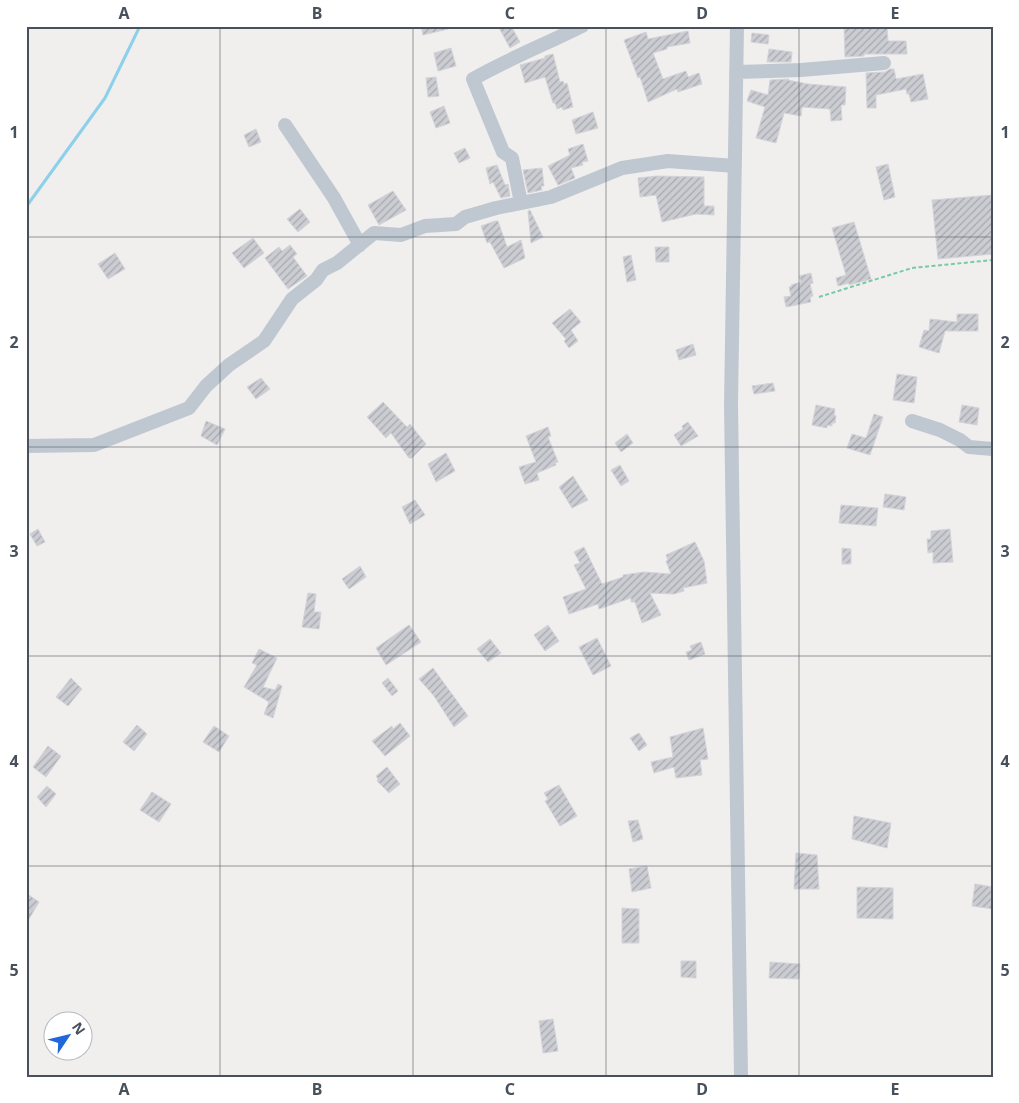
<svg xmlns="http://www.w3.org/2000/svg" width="1019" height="1103" viewBox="0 0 1019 1103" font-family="'Noto Sans',sans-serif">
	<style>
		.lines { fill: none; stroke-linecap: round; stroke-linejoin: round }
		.stream { stroke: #8cd1e9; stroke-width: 3 }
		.building { fill: url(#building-hatch); stroke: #d2d4d9 }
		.path { stroke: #77caa5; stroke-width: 2; stroke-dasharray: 4 2.5; stroke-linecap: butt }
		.minor { stroke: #bfc8d0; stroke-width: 14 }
		.grid { fill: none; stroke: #47505b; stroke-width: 1; stroke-opacity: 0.55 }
		.neatline { fill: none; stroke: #47505b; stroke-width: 2 }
		.grid-label { font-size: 16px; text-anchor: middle; font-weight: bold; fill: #47505b }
	</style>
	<defs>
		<pattern id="building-hatch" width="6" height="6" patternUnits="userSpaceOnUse" patternTransform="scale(1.25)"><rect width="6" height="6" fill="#cbcdd3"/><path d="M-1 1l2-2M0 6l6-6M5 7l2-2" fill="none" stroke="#a7a9ae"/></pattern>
	</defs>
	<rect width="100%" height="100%" fill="#f1eeee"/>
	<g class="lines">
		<path class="stream" d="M26,207L105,98L140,26"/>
	</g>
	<path class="building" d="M421,26H447L448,29L423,35Z
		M498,26H511L520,42L510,48Z
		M844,26H887L888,41H906L907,54H864V56L845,57Z
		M688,31L690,43L667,47V49L653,53L663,79L686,71L688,77L699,73L702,84L678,92L677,89L648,102L640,77L638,78L624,40L646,32L648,39Z
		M752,33L769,35L768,44L751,42Z
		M451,48L456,66L438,71L434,53Z
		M769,49L792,52L791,62H767Z
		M553,54L560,82L563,81L564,84L567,83L573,107L563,110L562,107L557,109L555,103H553L545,77L525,83L520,65L545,58V56Z
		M890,69H894L896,79L923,74L928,99L911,102L909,94H907L906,89L876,95V108H867L866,73L885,72Z
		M436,77L439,96L428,97L426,78Z
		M789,79L788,80L808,84L846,87L845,105H841L842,120L831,121L830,109L802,107L801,116L784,113L776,143L756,138L765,107L747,101L751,90L768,95L770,80Z
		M444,106L450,123L436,128L430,112Z
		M593,112L598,128L576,134L572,120Z
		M256,129L261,142L249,147L244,135Z
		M583,144L588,161L582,162L583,165L571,168L575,178L558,185L548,166L570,155L568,149Z
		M465,148L470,158L459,163L454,153Z
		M888,164L895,197L884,200L876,167Z
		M497,165L505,185L508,184L510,196L501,198L493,182L490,184L486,168Z
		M542,168L544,186H541L542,190L528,193L523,170Z
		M657,176L704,177V206H714V215L696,214L662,222L656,195L640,197L638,178Z
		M393,191L406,210L379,225L368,205Z
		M993,195V254L938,259L932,200Z
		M300,209L310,222L298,232L287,219Z
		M530,210L543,237L531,243L528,211Z
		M495,221H498L507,247L521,240L525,258L504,268L490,242L487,243L481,226Z
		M854,222L871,279L849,285V283L838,286L836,278L846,275L832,228Z
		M253,238L264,253L244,268L232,253Z
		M290,245L297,254L293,257L307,276L288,289L265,258L279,247L282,251Z
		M655,247H669V262H656Z
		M115,253L125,269L108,279L98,264Z
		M631,255L636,280L627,282L623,257Z
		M811,273L813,283L810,284L813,296L810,297L811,302L786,307L784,297L791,296L789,287L792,286L791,285L801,282L799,276Z
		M570,309L581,322L571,330L578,341L569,348L564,341L566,339L552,323Z
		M957,314H978V331H945L939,353L919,347L924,330L929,331L930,319L957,322Z
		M693,344L696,355L679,360L676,350Z
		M897,374L917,377L914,403L893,400Z
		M261,378L270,389L256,399L247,387Z
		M773,383L775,391L754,394L752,386Z
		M383,402L407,427L410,424L426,444L412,458H409L391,433L386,438L367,417Z
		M816,405L835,409L834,415L836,416L835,423H832V426L827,425V428L812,425Z
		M962,405L979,408L977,425L959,422Z
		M874,414L883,417L870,455L847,448L852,434L866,438Z
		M206,421L225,429L217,445L201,436Z
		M688,422L698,436L681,446L674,435L683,429L682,426Z
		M548,427L551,436L548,437L558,462L555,463L556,465L537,473L539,480L525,484L519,467L536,462L526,436Z
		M627,434L633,443L621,452L615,443Z
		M446,453L455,471L436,482L428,464Z
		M620,465L629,481L621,486L611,470Z
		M573,476L588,500L572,508L559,487Z
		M885,494L906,497L904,510L883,507Z
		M415,500L425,515L410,524L402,507Z
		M841,505L878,508L876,526L839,523Z
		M38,529L45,542L37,546L30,534Z
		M950,529L953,562L933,563V552L928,553L927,539H931V531Z
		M695,542L704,561L707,583L683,588L684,591L674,594L650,593L661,615L642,623L635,602H631V598L599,609L598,604L569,614L563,597L586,589L574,565L580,563L574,552L584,547L602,584L623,577V575L644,572L671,574L666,561L668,560L666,555Z
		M842,548L851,549V564H842Z
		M360,566L366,577L349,589L342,579Z
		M308,593L316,594L314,612H321L319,629L302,627Z
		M409,625L421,642L386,665L376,648Z
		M548,625L559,641L545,651L534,635Z
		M597,638L611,666L593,675L579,647Z
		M490,639L501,653L488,662L477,649Z
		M701,642L705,654L689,660L686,652L692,650L690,646Z
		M259,649L277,658L263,687L275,690L278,684L282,686L273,718L264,714L269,702L244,687L257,665L252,663Z
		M433,668L468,716L454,727L434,696L419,679Z
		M71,678L82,689L68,706L56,697Z
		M388,678L398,691L392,696L382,683Z
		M400,723L410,736L385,756L372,741L392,726L393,729Z
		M137,725L147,734L134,751L123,742Z
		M214,726L229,736L219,752L203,742Z
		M703,728L708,759L700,760L702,775L676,778L674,767L654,773L651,762L673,757L670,737Z
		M639,733L647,745L639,751L630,738Z
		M48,746L61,756L46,777L33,767Z
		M387,767L400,784L389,793L377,781L378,779L376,776Z
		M559,785L577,816L560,826L545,801L548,799L544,793Z
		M47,786L56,794L46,807L37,797Z
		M152,792L171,804L159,822L140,810Z
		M854,816L891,823L887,848L852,839Z
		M638,820L643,839L633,842L628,821Z
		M796,853L817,855L819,889H794Z
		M647,866L651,888L632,892L629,869Z
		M975,884L993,887V909L972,906Z
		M857,887L893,888V919L857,918Z
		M26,893L39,902L26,924Z
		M622,908L639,909V943H622Z
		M681,961H696V978L681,977Z
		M770,962L800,964L799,979L769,978Z
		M553,1019L558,1051L543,1053L539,1021Z"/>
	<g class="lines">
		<path class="path" d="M819,297L912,268L993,260"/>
		<path class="minor" d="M737,26L731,405L741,1077
			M736,72L801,70L884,63
			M285,125L334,198L360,245
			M521,203L512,158L503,152L473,79C508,59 546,44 582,26
			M912,421L940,430L960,440L969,447L993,449
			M26,446L94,445L189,408L206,386L229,365L264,341L292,299L316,280L323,270L337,263L374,233L401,235L425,226L456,224L465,217L496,208L551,197L622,168L668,161L735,166"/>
	</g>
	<path class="grid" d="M220,26V1077M413,26V1077M606,26V1077M799,26V1077M26,237H993M26,447H993M26,656H993M26,866H993"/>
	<rect width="1019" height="1103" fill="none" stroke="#ffffff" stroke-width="55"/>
	<g transform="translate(68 1036) rotate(55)"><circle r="24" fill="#ffffff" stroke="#b5b9bd"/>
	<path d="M0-4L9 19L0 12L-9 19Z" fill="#1f67da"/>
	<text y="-8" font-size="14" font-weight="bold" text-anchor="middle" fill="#47505b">N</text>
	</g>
	<rect x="28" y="28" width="964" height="1048" class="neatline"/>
	<g class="grid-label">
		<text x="124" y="19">A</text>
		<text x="317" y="19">B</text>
		<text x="510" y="19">C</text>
		<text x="702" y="19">D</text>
		<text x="895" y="19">E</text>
		<text x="14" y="138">1</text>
		<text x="1005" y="138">1</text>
		<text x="14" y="348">2</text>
		<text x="1005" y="348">2</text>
		<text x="14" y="557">3</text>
		<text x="1005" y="557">3</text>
		<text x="14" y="767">4</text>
		<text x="1005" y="767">4</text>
		<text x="14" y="976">5</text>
		<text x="1005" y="976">5</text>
		<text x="124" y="1095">A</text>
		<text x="317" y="1095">B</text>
		<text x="510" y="1095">C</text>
		<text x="702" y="1095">D</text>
		<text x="895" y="1095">E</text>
	</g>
</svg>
